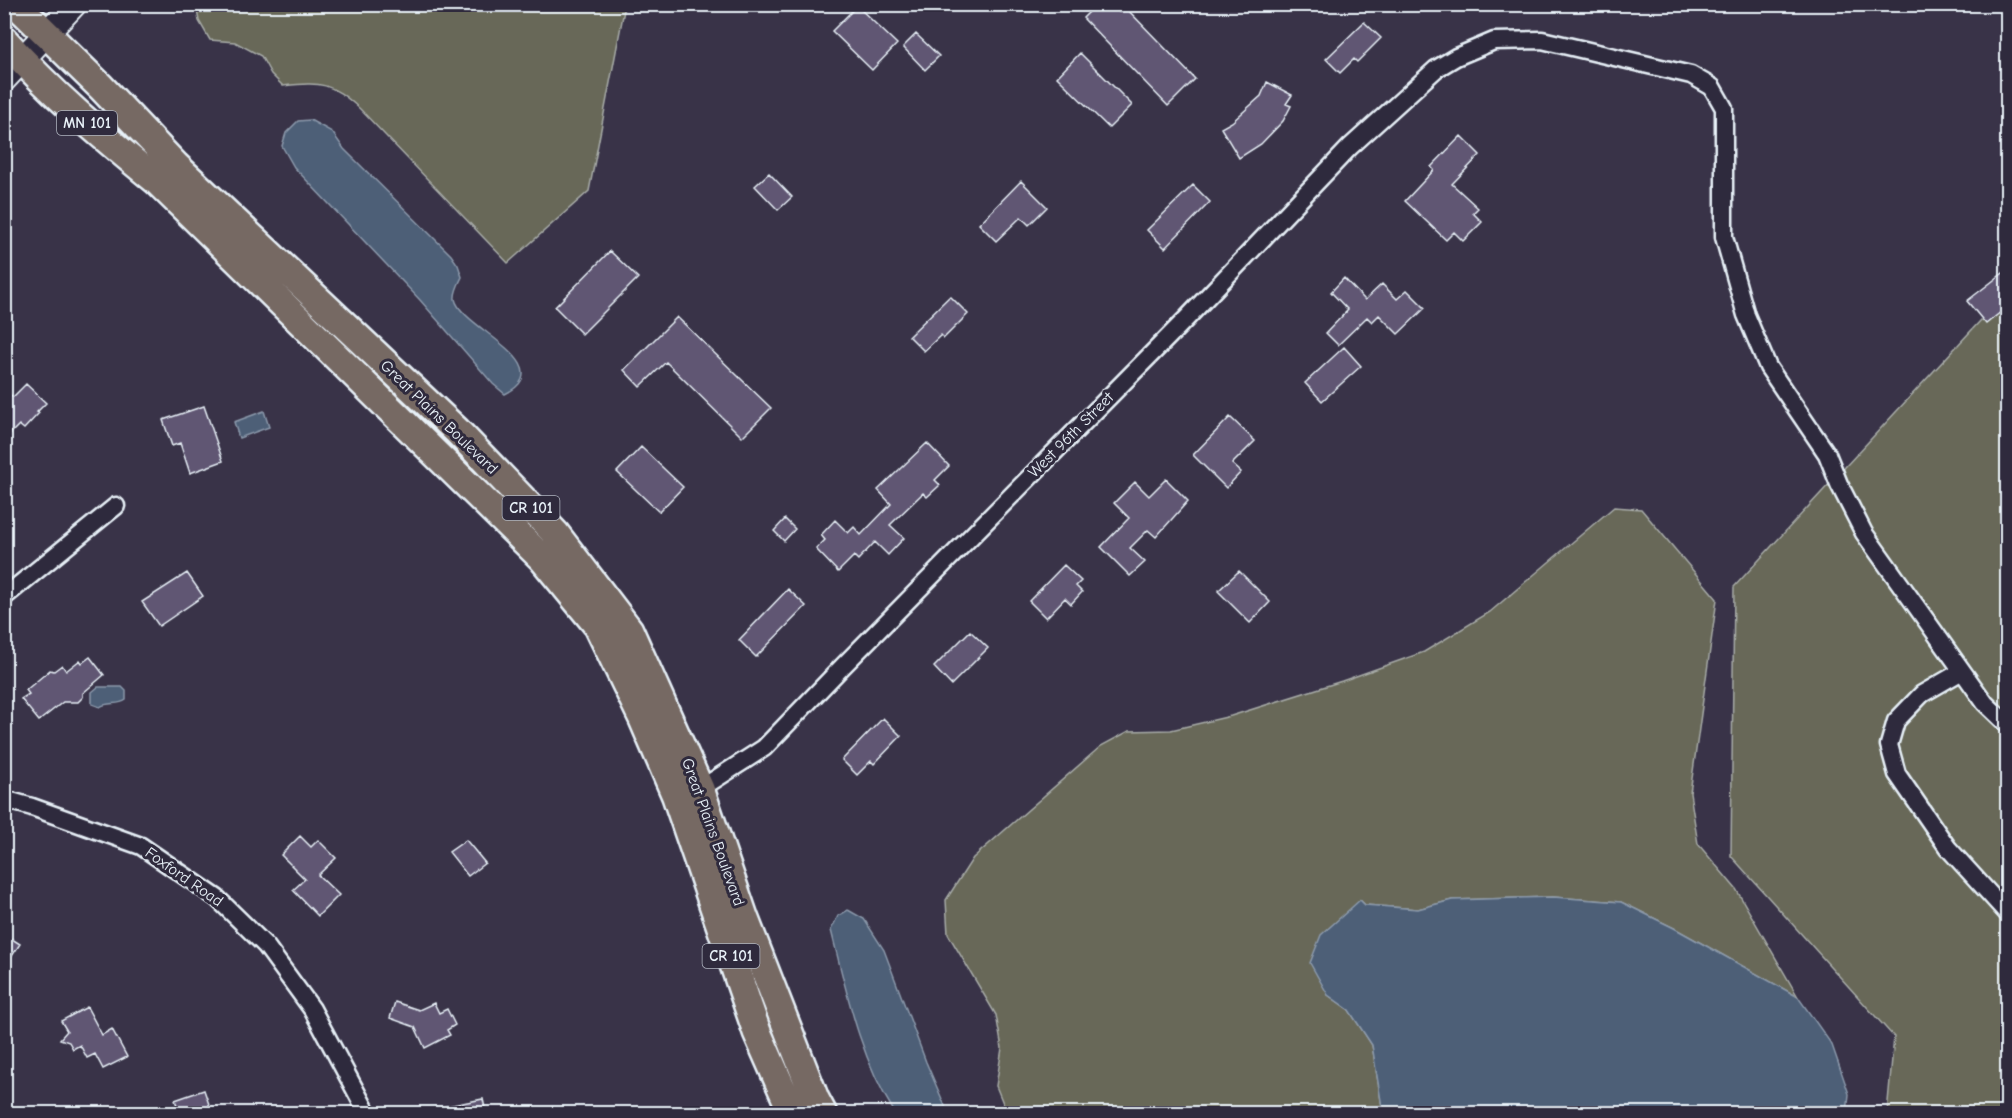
<svg xmlns="http://www.w3.org/2000/svg" width="2012" height="1118" viewBox="0 0 2012 1118" font-family="'Comic Neue',sans-serif">
	<style>
		.green { fill: #676859; stroke: #a8aca8; stroke-width: 1.5 }
		.water { fill: #4d5f77; stroke: #8b99ab; stroke-width: 1.5 }
		.building { fill: #615673; stroke: #e8f1f8; stroke-width: 1.5 }
		.lines { fill: none; stroke-linecap: round; stroke-linejoin: round }
		.minor-casing { stroke: #e8f1f8; stroke-width: 21 }
		.secondary-casing { stroke: #e8f1f8; stroke-width: 28 }
		.primary-casing { stroke: #e8f1f8; stroke-width: 32 }
		.minor { stroke: #2f2a3d; stroke-width: 16 }
		.secondary { stroke: #2f2a3d; stroke-width: 24 }
		.primary { stroke: #766964; stroke-width: 27 }
		.labels { text-anchor: middle; dominant-baseline: central; stroke-width: 6; stroke-linejoin: round; paint-order: stroke }
		.shield { fill: #2f2a3d; stroke: #b0b5c0; stroke-width: 1.5 }
		.shield-label { font-size: 15px; font-weight: bold; fill: #e8f1f8 }
		.street-label { font-size: 16px; fill: #e8f1f8; stroke: #2f2a3d }
	</style>
	<rect width="100%" height="100%" fill="#393348"/>
	<filter id="ink" filterUnits="userSpaceOnUse"><feTurbulence type="fractalNoise" baseFrequency=".0167" numOctaves="2"/><feDisplacementMap in="SourceGraphic" scale="12" xChannelSelector="R" yChannelSelector="G"/><feConvolveMatrix kernelMatrix="1 2 1 2 8 2 1 2 1" color-interpolation-filters="sRGB"/></filter>
	<g filter="url(#ink)">
		<path class="green" d="M196,5H625L589,191L508,263L360,109C330,82 323,82 283,86L271,74L261,56L235,42L210,40L199,21Z
			M2007,292V1113H1887L1894,1037L1731,856L1734,587Z
			M1614,507L1641,509L1717,599L1690,793L1698,844L1736,889L1798,997L1674,928L1621,902L1553,897L1452,900L1418,909L1365,905L1360,900L1328,995L1349,1010L1372,1045L1383,1113H1007L996,1086L1002,1048L996,1015L948,934L946,900L973,858L1101,746L1129,731L1171,730L1231,716L1342,681L1424,652L1490,612Z"/>
		<path class="water" d="M310,120L332,132L344,149L451,255L458,265L462,277C459,283 454,292 455,299C460,327 564,365 505,394L493,384L420,300L294,167L282,146L286,133L298,121Z
			M264,411L269,427L239,438L234,422Z
			M98,687H122L126,691V700C118,706 108,701 100,707L92,704V692Z
			M1553,897L1621,902L1674,928L1798,997L1832,1045L1849,1094L1847,1113H1383L1372,1045L1349,1010L1328,995L1310,963L1321,935L1360,900L1365,905L1418,909L1452,900Z
			M848,910L864,919L884,950L926,1062L948,1113H895C860,1058 847,994 831,930L838,916Z"/>
		<path class="building" d="M1097,4H1112L1119,12L1125,7L1195,79L1168,106L1083,18Z
			M857,6L897,44L872,70L832,31Z
			M1364,22L1381,38L1357,62L1354,59L1340,73L1326,59Z
			M916,34L939,56L925,70L903,47Z
			M1080,53L1132,105L1109,128L1057,77Z
			M1267,82L1292,95L1286,104L1291,106L1283,121L1261,144L1239,158L1221,128L1232,122L1261,96Z
			M1461,136L1480,155L1452,184L1478,208L1473,213L1482,222L1463,241L1454,232L1446,240L1405,201L1434,170L1431,167Z
			M769,173L792,197L778,210L755,186Z
			M1021,181L1047,207L1029,225L1021,217L996,241L979,224Z
			M1193,185L1210,202L1165,248L1147,230Z
			M610,251L638,278L582,334L555,307Z
			M2007,270V307L1986,324L1967,301Z
			M1344,278L1365,300L1382,284L1397,299L1407,290L1425,308L1398,334L1379,315L1372,322L1367,317L1338,345L1326,333L1348,310L1331,292Z
			M950,296L968,314L944,338L941,335L924,351L909,336Z
			M677,317L771,408L742,437L666,362L640,387L624,370Z
			M1344,347L1361,366L1322,401L1305,383Z
			M26,384L46,403L37,412L39,413L24,429L19,425L4,440V389L13,397Z
			M204,406L223,461L190,473L180,443L172,446L163,420Z
			M1230,417L1255,441L1232,464L1241,472L1226,488L1193,455Z
			M927,443L949,466L935,480L940,485L927,497L923,493L890,525L904,538L888,555L875,542L858,560L854,556L838,572L816,549L825,540L821,535L835,520L848,533L854,527L861,535L891,504L878,490Z
			M641,447L683,487L659,512L617,472Z
			M1166,479L1188,501L1156,537L1148,530L1130,548L1145,562L1130,576L1101,547L1129,518L1114,503L1135,482L1149,496Z
			M785,519L795,529L784,541L774,531Z
			M1064,565L1081,581L1076,586L1082,592L1071,604L1065,598L1046,618L1029,601Z
			M1239,571L1270,602L1250,623L1218,591Z
			M187,573L203,596L159,626L142,602Z
			M788,589L806,606L756,657L739,640Z
			M970,631L988,648L951,685L934,667Z
			M90,657L104,675L83,693V697L78,702H63L39,721L21,699L29,694L26,690L50,670L54,671L62,665L66,671L80,660L82,663Z
			M883,718L901,736L874,764L871,761L857,775L842,760Z
			M300,836L311,847L318,840L336,858L318,875L339,895L318,916L293,890L305,879L281,855Z
			M466,840L485,863L468,876L449,852Z
			M4,934L20,944L4,968Z
			M395,1002L419,1010L434,1003L439,1013L447,1009L455,1025L447,1030L450,1035L425,1048L415,1027L390,1018Z
			M87,1007L102,1035L112,1029L127,1057L103,1069L95,1054L87,1058L80,1045L73,1049L69,1042L60,1039L67,1031L61,1021Z
			M204,1090L212,1113H180L175,1100Z
			M483,1099L486,1113H442V1107Z"/>
		<g class="lines">
			<defs>
				<path id="minor" d="M4,597L116,506
					M1962,671L1922,694L1896,721L1889,745L1897,774L1948,848L2008,914
					M694,791L700,789L764,748L842,667L1187,318L1350,147L1436,69L1456,57L1494,41L1542,40L1691,75L1712,87L1724,108V237L1746,315L1768,367L1827,454L1839,484L1864,533L1985,703L2008,725
					M4,799L32,807L141,846L217,898L266,946L312,1009L368,1114"/>
				<path id="secondary" d="M4,79L74,4"/>
				<path id="primary" d="M16,4L101,87L176,166L457,431L555,533L629,630L700,789L744,917L815,1099L823,1114
					M4,40C51,93 103,137 157,181L542,558L598,626L642,717L676,796L757,1032L793,1114"/>
			</defs>
			<use href="#minor" class="minor-casing"/>
			<use href="#secondary" class="secondary-casing"/>
			<use href="#primary" class="primary-casing"/>
			<use href="#minor" class="minor"/>
			<use href="#secondary" class="secondary"/>
			<use href="#primary" class="primary"/>
		</g>
	</g>
	<g class="labels">
		<g class="shield">
			<rect x="57" y="111" width="60" height="24" rx="4.5"/>
			<rect x="502.5" y="496" width="57" height="24" rx="4.5"/>
			<rect x="702.5" y="944" width="57" height="24" rx="4.5"/>
		</g>
		<g class="shield-label">
			<text x="87" y="123">MN 101</text>
			<text x="531" y="508">CR 101</text>
			<text x="731" y="956">CR 101</text>
		</g>
		<g class="street-label">
			<text transform="translate(439 417) rotate(44)">Great Plains Boulevard</text>
			<text transform="translate(1071 435) rotate(-45)">West 96th Street</text>
			<text transform="translate(713 832) rotate(70)">Great Plains Boulevard</text>
			<text transform="translate(184 877) rotate(35)">Foxford Road</text>
		</g>
	</g>
	<rect width="2012" height="1118" fill="none" stroke="#2f2a3d" stroke-width="24"/>
	<rect x="12" y="12" width="1988" height="1094" fill="none" stroke="#e8f1f8" stroke-width="2" filter="url(#ink)"/>
</svg>
